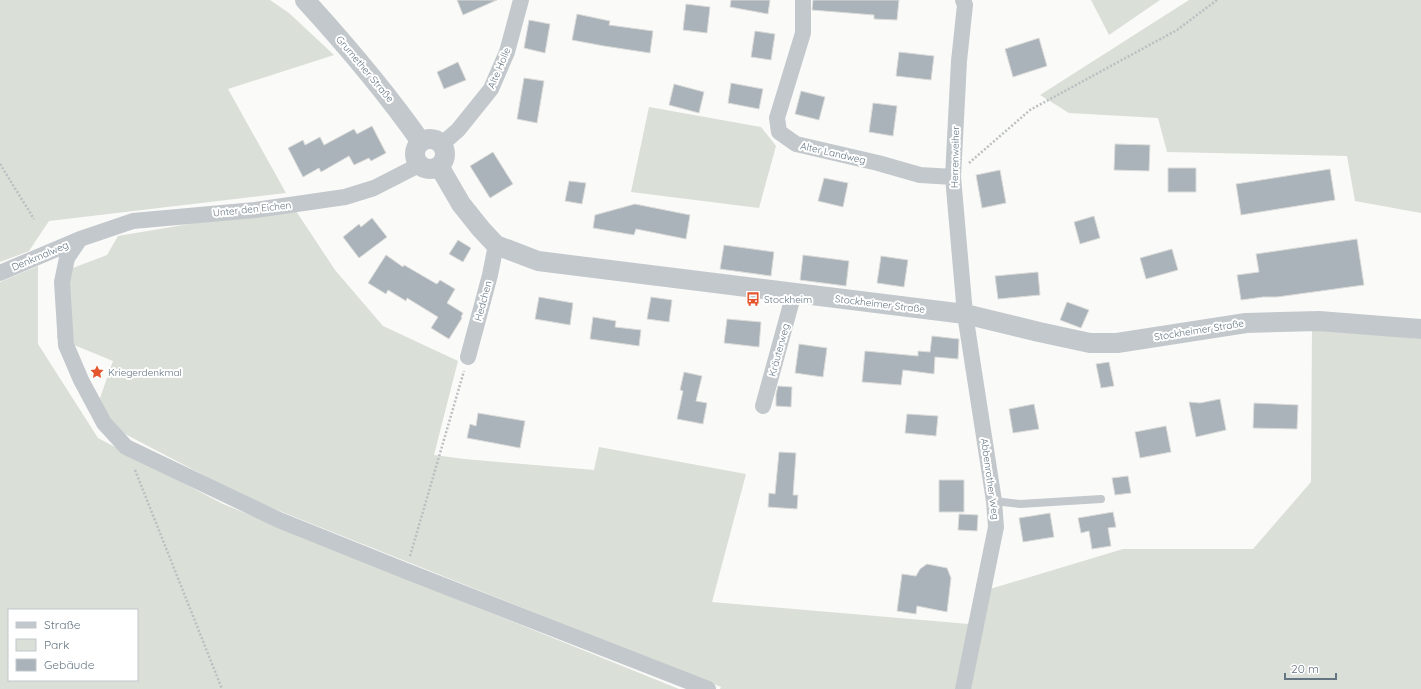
<svg xmlns="http://www.w3.org/2000/svg" width="1421" height="689" viewBox="0 0 1421 689" font-family="Quicksand,sans-serif">
	<style>
		.green { fill: #dadfd7; fill-rule: evenodd }
		.building { fill: #aab3b9; stroke: #dcdcda }
		.lines { fill: none; stroke-linecap: round; stroke-linejoin: round }
		.path { stroke: #bbbfc2; stroke-width: 2.5; stroke-dasharray: 2 2; stroke-linecap: butt }
		.service { stroke: #c3c8cc; stroke-width: 8 }
		.minor { stroke: #c3c8cc; stroke-width: 16 }
		.tertiary { stroke: #c3c8cc; stroke-width: 20 }
		.labels { text-anchor: middle; dominant-baseline: central; stroke-width: 4; stroke-linejoin: round; paint-order: stroke }
		.street-label { font-size: 10px; fill: #657683; stroke: #fff }
		.poi-label { font-size: 10px; fill: #657683; stroke: #fff; text-anchor: start }
	</style>
	<rect width="100%" height="100%" fill="#fafaf8"/>
	<path class="green" d="M0,0H270L289,13L334,55L228,89L286,193L49,221L29,251L0,262Z
		M1091,0H1160L1109,35Z
		M1189,0H1421V213L1355,201L1347,156L1167,152L1158,118L1069,113L1040,95Z
		M649,107L761,127L776,146L759,208L631,192Z
		M296,211L335,270L383,326L458,361L434,455L464,459L594,470L599,447L746,474L712,602L969,624L956,689H720L721,687L247,498L104,423L100,398L113,361L57,338V274L107,255L118,236L195,223Z
		M38,266V344L98,438L223,504L679,689H0V282ZM9,610H137V680H9Z
		M1312,328L1421,339V689H968L990,589L1123,549H1253L1311,482Z"/>
	<path class="building" d="M457,0H497L463,15Z
		M731,0H770L768,14L730,7Z
		M813,0H899L897,20L874,19V15L812,10Z
		M686,4L710,7L707,33L683,30Z
		M577,14L610,21L609,25L653,31L650,53L604,46L572,40Z
		M529,20L550,24L545,53L524,48Z
		M755,31L775,34L771,60L751,57Z
		M1039,38L1047,66L1013,77L1005,49Z
		M899,52L934,56L931,80L896,76Z
		M458,62L466,80L444,89L437,72Z
		M524,78L544,81L537,123L517,119Z
		M731,83L763,89L759,109L728,103Z
		M674,84L704,92L699,113L669,105Z
		M801,91L825,97L819,120L795,114Z
		M873,103L897,106L893,136L869,132Z
		M372,126L386,153L371,161L369,158L354,165L349,156L321,172L319,168L303,177L288,148L303,140L305,145L320,137L324,145L354,129L357,134Z
		M1115,144L1150,145L1149,171L1114,170Z
		M493,152L513,184L490,198L470,166Z
		M1168,168H1196V192H1168Z
		M1330,169L1335,200L1241,215L1236,184Z
		M1000,170L1006,203L982,208L976,175Z
		M824,178L848,183L843,207L818,201Z
		M569,181L586,183L582,204L565,201Z
		M635,204L690,215L686,239L636,229L634,235L593,228L595,215Z
		M1094,216L1100,238L1080,244L1074,222Z
		M372,218L387,237L359,258L343,237L359,224L361,227Z
		M1357,239L1364,285L1277,297H1263L1241,300L1237,275L1259,272L1256,254Z
		M458,240L471,248L463,262L449,254Z
		M724,245L774,252L771,276L720,269Z
		M1172,249L1178,270L1146,279L1140,258Z
		M386,255L403,267L404,265L435,283L437,284L440,280L455,289L447,303L463,313L461,317L462,318L449,339L431,328L438,317L407,298L406,301L388,290L386,294L368,283Z
		M803,255L849,261L846,286L800,280Z
		M881,256L908,260L904,287L877,283Z
		M1038,272L1040,295L998,299L995,276Z
		M539,297L573,303L570,325L535,319Z
		M651,297L672,300L669,322L647,319Z
		M1067,302L1089,310L1081,328L1060,320Z
		M593,317L616,321L615,327L641,330L639,346L590,339Z
		M727,319L761,322L759,347L724,343Z
		M932,336L959,339L958,359L935,357L934,374L903,370L901,385L862,382L865,351L918,356V351L930,352Z
		M799,344L827,348L823,377L795,373Z
		M1109,362L1114,386L1101,388L1096,364Z
		M684,372L702,376L696,401L707,403L703,424L677,419L683,391L680,390Z
		M778,386L792,387L791,407L776,406V394Z
		M1220,399L1226,430L1196,437L1189,402L1200,403Z
		M1254,403L1298,405L1297,429L1253,428Z
		M1034,404L1039,429L1013,433L1009,409Z
		M478,413L525,421L520,448L467,438L470,424L476,426Z
		M907,414L938,416L936,436L905,433Z
		M1166,426L1171,452L1140,458L1135,432Z
		M779,452L796,453L793,495H798L797,509L768,507L769,493L775,494Z
		M1128,476L1131,493L1115,495L1112,478Z
		M939,480H964V512H939Z
		M1113,512L1116,527L1108,528L1111,546L1092,549L1089,531L1081,533L1078,518Z
		M1050,513L1054,537L1023,542L1019,518Z
		M959,514L978,515L977,531L958,530Z
		M927,564L947,568L951,578L947,612L917,606L916,614L897,611L902,574L916,576L920,569Z"/>
	<g class="lines">
		<path class="path" d="M969,163L1030,110L1177,30L1217,0
			M0,164L34,219
			M135,470L222,689
			M410,556L464,371"/>
		<path class="service" d="M994,501L1020,504L1101,499"/>
		<path class="minor" d="M803,0V33L777,118L779,132L796,144L878,163L920,175L953,177
			M442,144L458,130L491,89L507,52L521,0
			M80,239L67,258L62,282L66,345L81,380L104,423L126,447L279,520L406,571L708,689
			M0,273L80,239L133,221L255,210L345,197L374,188L419,165
			M468,357L490,275L496,245
			M763,406L794,293
			M963,689L996,527L994,501L965,314L953,177L959,61L965,5L963,0"/>
		<path class="tertiary" d="M305,0C346,45 386,92 421,142
			M415 154a15 15 0 1 1 30 0a15 15 0 1 1-30 0Z
			M439,166L461,204L481,229L496,245L538,261L965,314L1039,332L1090,343H1117L1246,323L1319,321L1421,329"/>
	</g>
	<defs>
		<symbol id="bus-bare" viewBox="-9 -9 18 18"><path d="M-5-6H5V4H4V6H2V4H-2V6H-4V4H-5ZM-3.5-4V0h7V-4ZM-3.5 1.2v1.5H-2V1.2ZM2 1.2v1.5H3.5V1.2Z" fill="#e4572e" stroke="#fff" stroke-width="2.5" paint-order="stroke"/></symbol>
		<symbol id="sight-bare" viewBox="-9 -9 18 18"><path d="M0-6L1.8-2.2L6-1.7L2.9 1.2L3.7 5.4L0 3.3L-3.7 5.4L-2.9 1.2L-6-1.7L-1.8-2.2Z" fill="#e4572e" stroke="#fff" stroke-width="2.5" paint-order="stroke"/></symbol>
	</defs>
	<g fill-rule="evenodd">
		<use href="#bus-bare" x="743" y="289" width="20" height="20"/>
		<use href="#sight-bare" x="87" y="362" width="20" height="20"/>
	</g>
	<g class="labels">
		<g class="street-label">
			<text transform="translate(499 68) rotate(-67)">Alte Holle</text>
			<text transform="translate(365 69) rotate(50)">Grumether Straße</text>
			<text transform="translate(833 153) rotate(13)">Alter Landweg</text>
			<text transform="translate(955 157) rotate(-89)">Herrenweiher</text>
			<text transform="translate(252 209) rotate(-6)">Unter den Eichen</text>
			<text transform="translate(40 256) rotate(-23)">Denkmalweg</text>
			<text transform="translate(483 301) rotate(-75)">Hedchen</text>
			<text transform="translate(880 304) rotate(7)">Stockheimer Straße</text>
			<text transform="translate(1199 330) rotate(-9)">Stockheimer Straße</text>
			<text transform="translate(779 350) rotate(-75)">Kräuterweg</text>
			<text transform="translate(990 479) rotate(82)">Abbenrother Weg</text>
		</g>
		<g class="poi-label">
			<text x="764" y="299">Stockheim</text>
			<text x="108" y="372">Kriegerdenkmal</text>
		</g>
	</g>
	<rect x="8" y="609" width="130" height="72" fill="#ffffff" stroke="#c1c8cd"/>
	<rect x="16" y="622" width="20" height="6" fill="#c3c8cc" stroke="#c1c8cd"/>
	<text x="44" y="629" font-size="12" fill="#657683">Straße</text>
	<rect x="16" y="639" width="20" height="12" fill="#dadfd7" stroke="#c1c8cd"/>
	<text x="44" y="649" font-size="12" fill="#657683">Park</text>
	<rect x="16" y="659" width="20" height="12" fill="#aab3b9" stroke="#c1c8cd"/>
	<text x="44" y="669" font-size="12" fill="#657683">Gebäude</text>
	<path d="M1285 673v6h51v-6" fill="none" stroke="#657683" stroke-width="2"/>
	<text x="1291" y="673" font-size="12" fill="#657683" stroke="#ffffff" stroke-width="3" paint-order="stroke">20 m</text>
</svg>
